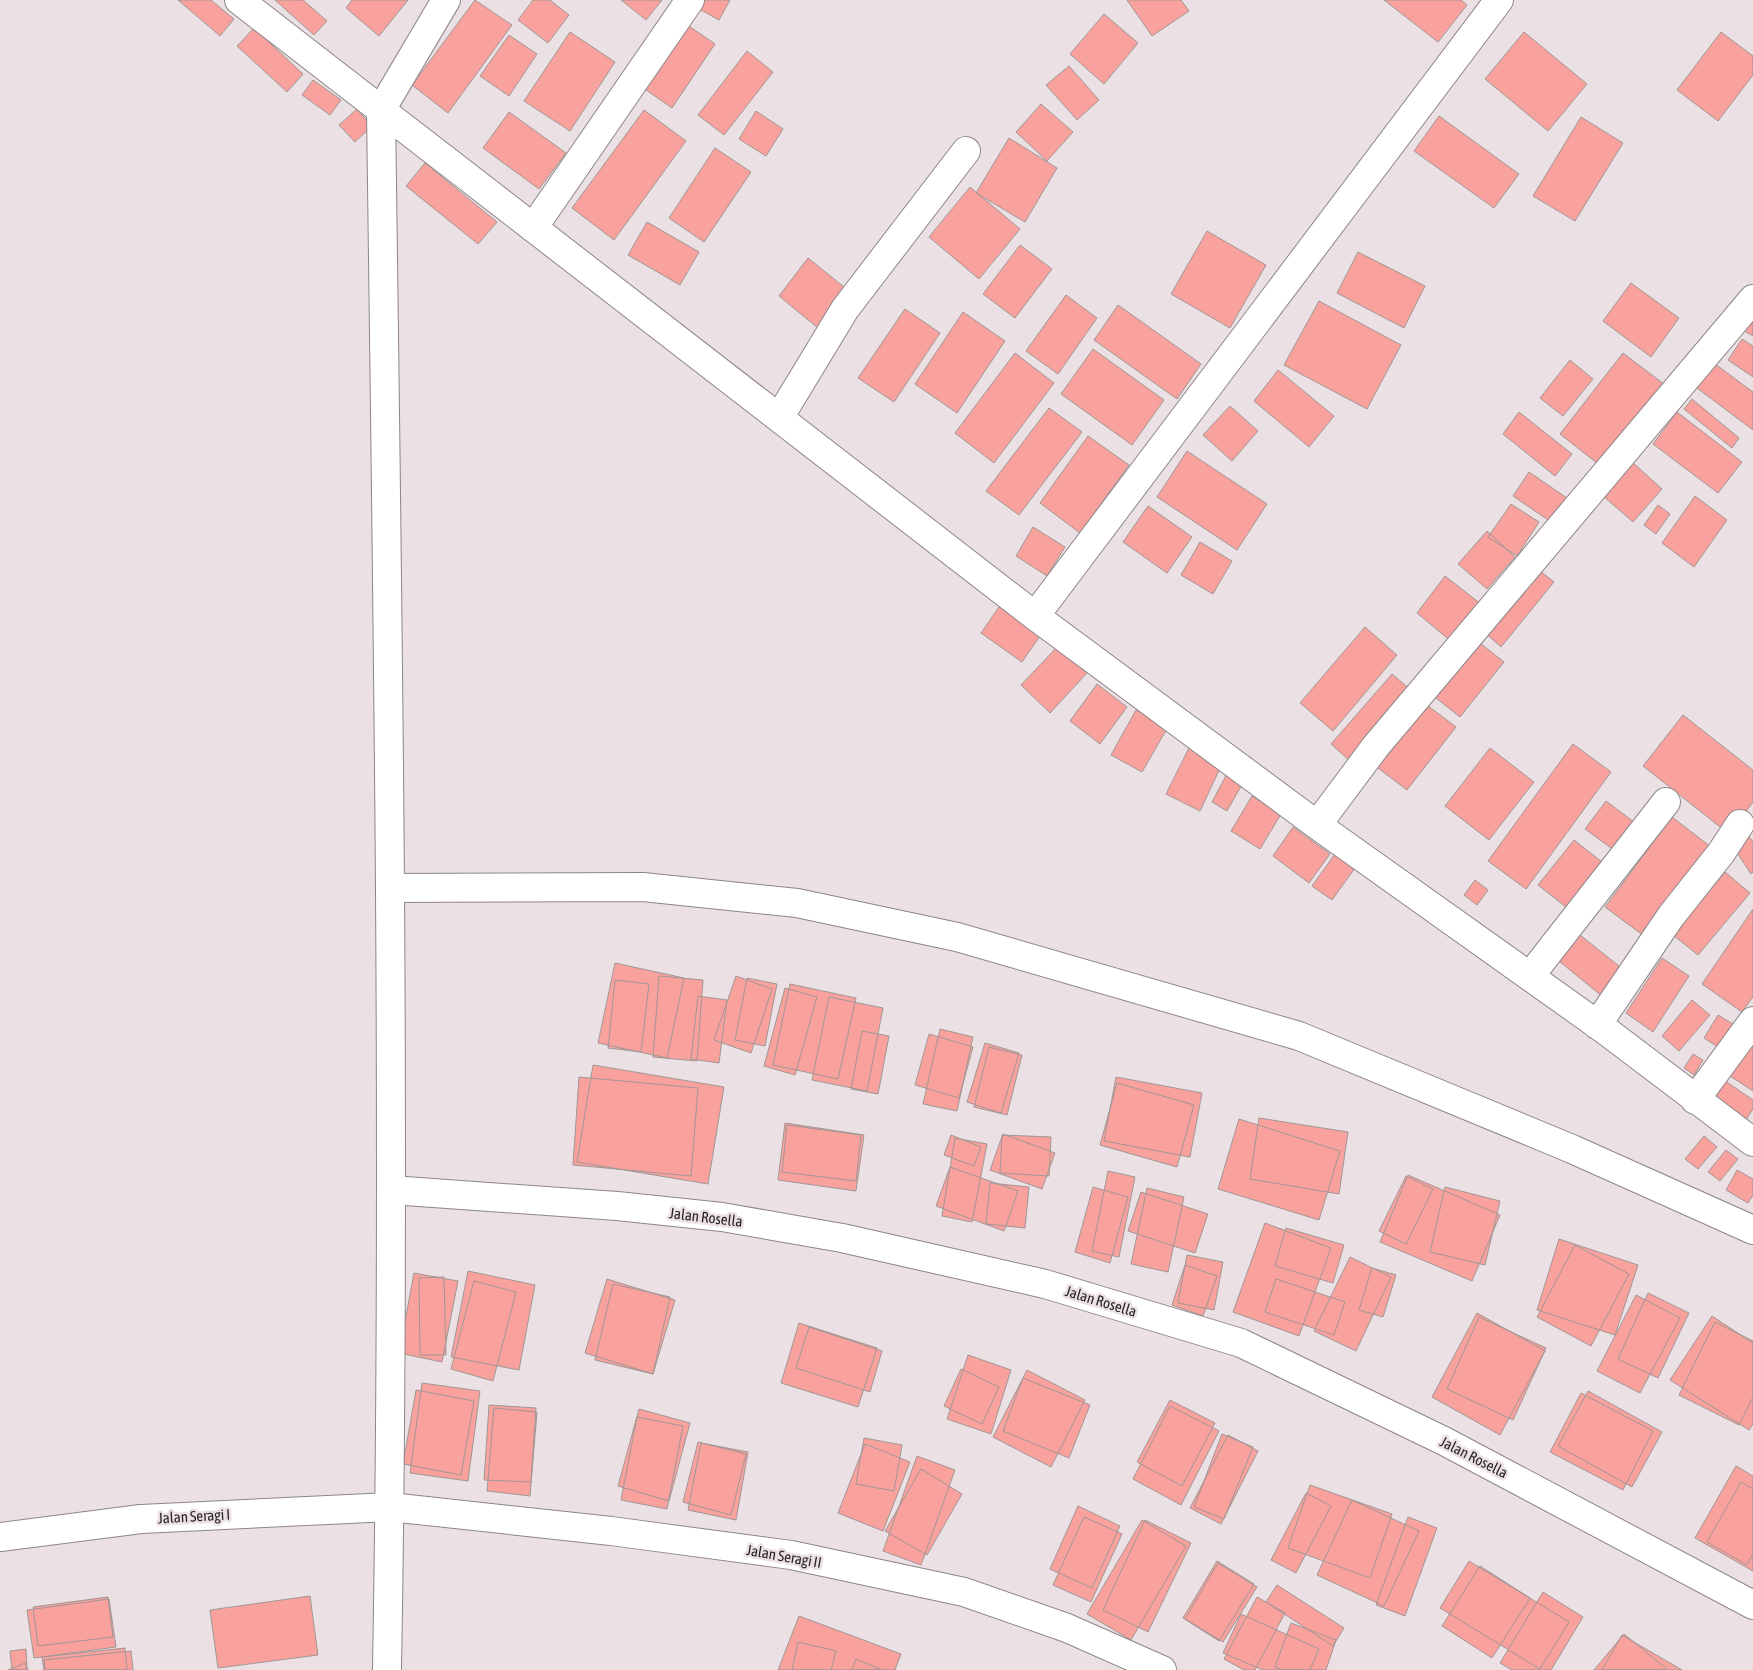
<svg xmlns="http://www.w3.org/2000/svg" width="1753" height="1670" viewBox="0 0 1753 1670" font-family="'Asap Condensed',sans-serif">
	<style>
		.building { fill: #f8a19d; stroke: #a09796 }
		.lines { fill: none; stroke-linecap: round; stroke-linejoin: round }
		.minor-casing { stroke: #8e8588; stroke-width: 30 }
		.tertiary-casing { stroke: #8e8588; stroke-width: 30 }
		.minor { stroke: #fff; stroke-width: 28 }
		.tertiary { stroke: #fff; stroke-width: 28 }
		.labels { text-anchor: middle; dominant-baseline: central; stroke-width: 5; stroke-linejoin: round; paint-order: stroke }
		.street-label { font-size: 15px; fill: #272325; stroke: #ebe1e4 }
	</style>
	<rect width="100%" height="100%" fill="#ebe1e4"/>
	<path class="building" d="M178,0H211L234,19L220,36Z
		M275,0H303L327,21L314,35Z
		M352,0H408L379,36L346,8Z
		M475,0L512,25L448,113L412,85Z
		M533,0H550L569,15L548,43L518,20Z
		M621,0H662L646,20Z
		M704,0H730L719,20L699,9Z
		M1127,0H1181L1189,11L1152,36Z
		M1384,0H1461L1467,5L1438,42Z
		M1104,14L1138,43L1104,84L1070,54Z
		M683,22L715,44L672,108L639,85Z
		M254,28L303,74L287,92L237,46Z
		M570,32L615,62L570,131L524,101Z
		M1524,32L1587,84L1548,131L1485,79Z
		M1721,32L1753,56V75L1718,121L1677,90Z
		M509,35L537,54L509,96L480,76Z
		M747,51L773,72L724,135L698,115Z
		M1069,66L1099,100L1077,120L1046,85Z
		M313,80L341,100L330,115L302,95Z
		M1041,104L1073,132L1047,161L1016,132Z
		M357,109L372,126L355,142L339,125Z
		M644,110L686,141L614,240L572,208Z
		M756,111L783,129L766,156L739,139Z
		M509,112L566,153L539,189L483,148Z
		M1439,116L1519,174L1494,208L1414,151Z
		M1581,117L1623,143L1575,221L1533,196Z
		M1009,138L1057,168L1025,222L976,193Z
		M715,148L751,172L704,242L669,218Z
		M425,163L497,222L478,244L406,186Z
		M970,187L1020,229L979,279L929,237Z
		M647,222L699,252L680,285L628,255Z
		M1207,231L1266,265L1230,328L1171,294Z
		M1020,245L1052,269L1015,318L983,294Z
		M1358,252L1425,286L1404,328L1337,293Z
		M808,258L854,295L824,333L779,296Z
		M1631,283L1679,318L1651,357L1603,321Z
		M1066,295L1097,318L1058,374L1026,351Z
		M1319,301L1401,345L1367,409L1284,365Z
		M1118,305L1201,364L1177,399L1094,340Z
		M905,309L940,333L894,402L858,378Z
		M963,312L1005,341L957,413L915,384Z
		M1753,316V336L1744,331Z
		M1742,339L1753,346V377L1728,360Z
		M1093,349L1164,400L1132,445L1061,394Z
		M1015,353L1054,383L994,463L955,433Z
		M1623,353L1665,385L1602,467L1560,434Z
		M1570,360L1593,379L1563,416L1540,398Z
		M1711,361L1753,392V430L1693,385Z
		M1278,370L1334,416L1309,447L1254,401Z
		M1692,399L1739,438L1732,448L1684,409Z
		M1230,406L1258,431L1232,461L1203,435Z
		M1049,408L1082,432L1019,515L986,491Z
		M1519,412L1572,454L1555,476L1503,434Z
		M1677,412L1742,462L1718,493L1653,444Z
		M1088,436L1129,465L1080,533L1040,503Z
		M1187,451L1267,504L1237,550L1157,497Z
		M1631,461L1662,489L1633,522L1602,495Z
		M1529,472L1567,498L1551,522L1513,496Z
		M1695,496L1727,520L1694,567L1662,543Z
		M1511,504L1539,522L1517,556L1488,537Z
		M1658,505L1670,514L1656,534L1644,525Z
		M1148,506L1192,537L1167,573L1123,542Z
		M1033,527L1065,547L1047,576L1016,556Z
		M1487,531L1515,557L1487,589L1458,564Z
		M1200,542L1232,561L1213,594L1181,575Z
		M1534,566L1554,582L1501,647L1482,630Z
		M1445,576L1481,604L1452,642L1417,613Z
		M1001,604L1042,633L1022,662L981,633Z
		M1365,627L1397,655L1333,731L1300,703Z
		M1475,639L1504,662L1460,717L1431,694Z
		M1058,646L1087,673L1050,713L1021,685Z
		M1392,674L1412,691L1351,762L1331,744Z
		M1097,684L1127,707L1100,744L1070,721Z
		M1423,702L1456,727L1407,790L1374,765Z
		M1136,710L1168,727L1142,772L1111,755Z
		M1683,715L1753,770V802L1729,834L1643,766Z
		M1573,744L1611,772L1526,889L1488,861Z
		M1189,748L1222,764L1200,811L1166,794Z
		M1490,748L1534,782L1489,840L1445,806Z
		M1228,772L1244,781L1227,811L1212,802Z
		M1252,796L1281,814L1260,849L1231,831Z
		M1606,801L1638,825L1618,853L1585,829Z
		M1672,817L1711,847L1644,936L1605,907Z
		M1293,827L1330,854L1309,883L1273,856Z
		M1748,835L1753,842V872L1751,874L1732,845Z
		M1574,840L1602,862L1566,907L1538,885Z
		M1335,854L1355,868L1332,900L1312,886Z
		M1725,872L1750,893L1698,955L1673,935Z
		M1475,880L1488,890L1477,905L1464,895Z
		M1753,909V997L1742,1012L1702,984Z
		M1580,935L1624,970L1603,997L1559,961Z
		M1662,958L1689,976L1653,1032L1626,1013Z
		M615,963L684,978L667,1058L598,1043Z
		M659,976L703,980L697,1061L653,1057Z
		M736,976L772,989L751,1053L714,1040Z
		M747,978L777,984L765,1046L735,1040Z
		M615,980L649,984L641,1052L608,1048Z
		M790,984L856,998L838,1079L773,1065Z
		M785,988L817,997L795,1075L764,1066Z
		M698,996L727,1000L719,1063L691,1059Z
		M829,997L883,1008L867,1091L812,1080Z
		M1692,1000L1710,1015L1679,1051L1662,1036Z
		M1718,1015L1733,1024L1718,1047L1704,1038Z
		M940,1029L973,1037L957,1111L923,1104Z
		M862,1031L889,1036L878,1094L851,1089Z
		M929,1034L973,1047L959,1098L915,1085Z
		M1753,1035V1091L1727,1074Z
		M985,1043L1019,1053L1001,1113L967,1102Z
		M989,1047L1022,1055L1007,1115L974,1107Z
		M1693,1054L1703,1060L1694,1075L1684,1068Z
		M593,1065L724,1087L708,1184L577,1162Z
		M1718,1076L1753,1100V1109L1746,1120L1707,1093Z
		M579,1077L698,1088L691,1176L573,1165Z
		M1116,1077L1202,1093L1190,1157L1104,1141Z
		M1117,1083L1194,1105L1177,1167L1100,1145Z
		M1259,1118L1348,1132L1339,1194L1250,1179Z
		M1239,1119L1340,1151L1319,1220L1218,1189Z
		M785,1123L864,1135L856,1191L778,1180Z
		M787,1125L861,1135L856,1181L782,1172Z
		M1003,1134L1055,1153L1042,1189L990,1170Z
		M951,1135L981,1147L974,1166L944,1155Z
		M1002,1135L1051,1137L1049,1176L1000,1173Z
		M1704,1136L1717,1147L1698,1169L1685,1159Z
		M955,1138L987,1144L972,1222L942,1216Z
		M1726,1150L1738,1159L1720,1181L1708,1172Z
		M950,1167L1018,1191L1004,1231L936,1206Z
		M1737,1170L1753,1179V1195L1748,1203L1726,1190Z
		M1108,1171L1135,1177L1119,1257L1092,1251Z
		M1408,1175L1500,1215L1472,1281L1380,1242Z
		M1406,1176L1433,1189L1406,1244L1379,1231Z
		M990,1183L1029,1187L1025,1228L986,1224Z
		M1093,1187L1128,1197L1110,1263L1075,1252Z
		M1445,1187L1500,1201L1485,1265L1430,1252Z
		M1147,1188L1184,1197L1168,1272L1131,1264Z
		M1141,1192L1208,1214L1195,1253L1128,1231Z
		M1265,1223L1331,1248L1299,1336L1233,1312Z
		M1286,1228L1344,1245L1333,1283L1275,1266Z
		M1559,1239L1638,1265L1615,1335L1537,1310Z
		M1575,1245L1629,1274L1591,1346L1537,1317Z
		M1187,1255L1223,1262L1214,1310L1178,1303Z
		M1350,1257L1391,1277L1356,1351L1314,1331Z
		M1185,1265L1217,1276L1203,1316L1172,1305Z
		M1372,1268L1396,1275L1383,1317L1359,1310Z
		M468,1271L535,1285L519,1370L451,1357Z
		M414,1273L458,1281L442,1362L399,1353Z
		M444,1277L446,1355H420L419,1278Z
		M607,1279L675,1300L653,1374L585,1353Z
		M1276,1279L1345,1302L1334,1335L1265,1312Z
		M474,1281L516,1292L493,1381L451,1369Z
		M613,1284L670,1297L653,1374L595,1360Z
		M1648,1293L1689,1313L1658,1378L1618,1359Z
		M1636,1295L1680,1318L1640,1393L1597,1371Z
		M1477,1313L1545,1351L1500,1435L1432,1397Z
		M1712,1316L1753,1343V1424L1749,1430L1670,1380Z
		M1479,1317L1546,1348L1513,1420L1447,1389Z
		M1715,1322L1753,1341V1397L1739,1425L1679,1395Z
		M799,1323L877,1348L858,1407L781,1383Z
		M809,1327L882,1351L870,1392L796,1368Z
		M968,1355L1011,1370L991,1434L947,1419Z
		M961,1369L999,1387L982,1424L944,1406Z
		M1027,1370L1085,1400L1051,1467L993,1437Z
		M1023,1378L1090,1405L1069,1458L1003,1431Z
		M422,1383L480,1391L468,1481L410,1473Z
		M416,1390L474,1401L461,1475L403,1464Z
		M1588,1391L1662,1432L1632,1487L1558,1446Z
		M1581,1393L1653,1431L1623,1490L1550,1452Z
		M1170,1400L1215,1423L1182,1486L1137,1462Z
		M489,1405L536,1408L531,1482L484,1480Z
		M1170,1406L1219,1431L1181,1505L1133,1479Z
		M494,1408L537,1412L530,1496L487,1491Z
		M639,1409L690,1423L669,1501L618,1486Z
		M637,1417L683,1426L667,1509L621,1500Z
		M1222,1434L1253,1447L1224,1519L1194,1507Z
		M1228,1435L1258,1451L1221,1524L1190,1508Z
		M864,1438L902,1445L894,1491L856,1484Z
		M698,1442L746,1454L731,1515L683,1502Z
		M701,1443L748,1452L736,1520L688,1510Z
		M865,1444L910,1462L883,1531L838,1513Z
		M917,1456L955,1470L921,1565L883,1551Z
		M1736,1466L1753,1476V1571L1695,1538Z
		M921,1469L962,1494L927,1555L885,1531Z
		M1741,1482L1753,1489V1554L1747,1565L1707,1542Z
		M1310,1485L1392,1514L1370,1578L1288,1548Z
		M1306,1493L1331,1506L1296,1573L1271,1560Z
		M1352,1500L1419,1531L1384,1606L1317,1575Z
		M1078,1506L1120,1526L1092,1588L1050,1569Z
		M1084,1517L1122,1534L1091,1602L1053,1585Z
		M1408,1517L1437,1528L1405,1616L1376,1605Z
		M1142,1520L1186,1546L1131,1640L1087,1614Z
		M1145,1520L1191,1543L1148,1632L1103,1610Z
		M1217,1561L1254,1584L1219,1641L1183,1618Z
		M1469,1561L1569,1622L1540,1669L1440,1608Z
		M1218,1563L1257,1587L1223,1642L1185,1619Z
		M1480,1566L1530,1598L1492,1658L1442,1626Z
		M1277,1585L1344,1628L1333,1646L1266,1602Z
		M1543,1592L1583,1617L1551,1670H1512L1500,1663Z
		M310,1596L318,1655L218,1668L210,1610Z
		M108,1597L113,1637L38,1646L33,1607Z
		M1257,1597L1285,1613L1255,1670H1244L1224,1659Z
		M109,1599L116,1647L34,1658L27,1610Z
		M1241,1614L1319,1649L1310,1670H1263L1223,1653Z
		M799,1616L901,1654L895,1670H778Z
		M1291,1623L1336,1640L1326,1670H1282L1275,1667Z
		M1624,1634L1668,1670H1594Z
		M1622,1635L1682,1670H1602Z
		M798,1642L836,1651L831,1670H792Z
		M125,1648L127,1670H44L42,1657Z
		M26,1649L27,1670H12L10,1651Z
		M131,1651L133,1670H45L44,1660Z
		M856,1659L882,1670H852Z
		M25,1663L28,1670H8Z"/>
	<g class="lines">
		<defs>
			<path id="minor" d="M446,0L381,110L1035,616L1317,825L1605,1030L1753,1142
				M533,228L690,0
				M779,418L845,309L966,151
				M1035,616L1499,0
				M1317,825L1376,746L1753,299
				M391,888L643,887L797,903L957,937L1299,1036L1572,1149L1753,1230
				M1530,976L1666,802
				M1597,1025L1671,916L1721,853L1740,824
				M1695,1100L1753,1021
				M391,1190L617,1206L722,1217L842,1238L1045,1284L1241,1343L1444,1441L1753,1605
				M0,1537L141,1519L390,1507L611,1531L791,1555L964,1592L1067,1628L1162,1670"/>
			<path id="tertiary" d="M239,0L381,110C388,630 396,1150 387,1670"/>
		</defs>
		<use href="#minor" class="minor-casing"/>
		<use href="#tertiary" class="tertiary-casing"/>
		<use href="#minor" class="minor"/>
		<use href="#tertiary" class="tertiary"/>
	</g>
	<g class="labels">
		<g class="street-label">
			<text transform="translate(706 1217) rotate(7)">Jalan Rosella</text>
			<text transform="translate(1101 1301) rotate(17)">Jalan Rosella</text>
			<text transform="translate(1474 1457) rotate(27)">Jalan Rosella</text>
			<text transform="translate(194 1516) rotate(-3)">Jalan Seragi I</text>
			<text transform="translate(784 1556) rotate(10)">Jalan Seragi II</text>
		</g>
	</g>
</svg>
